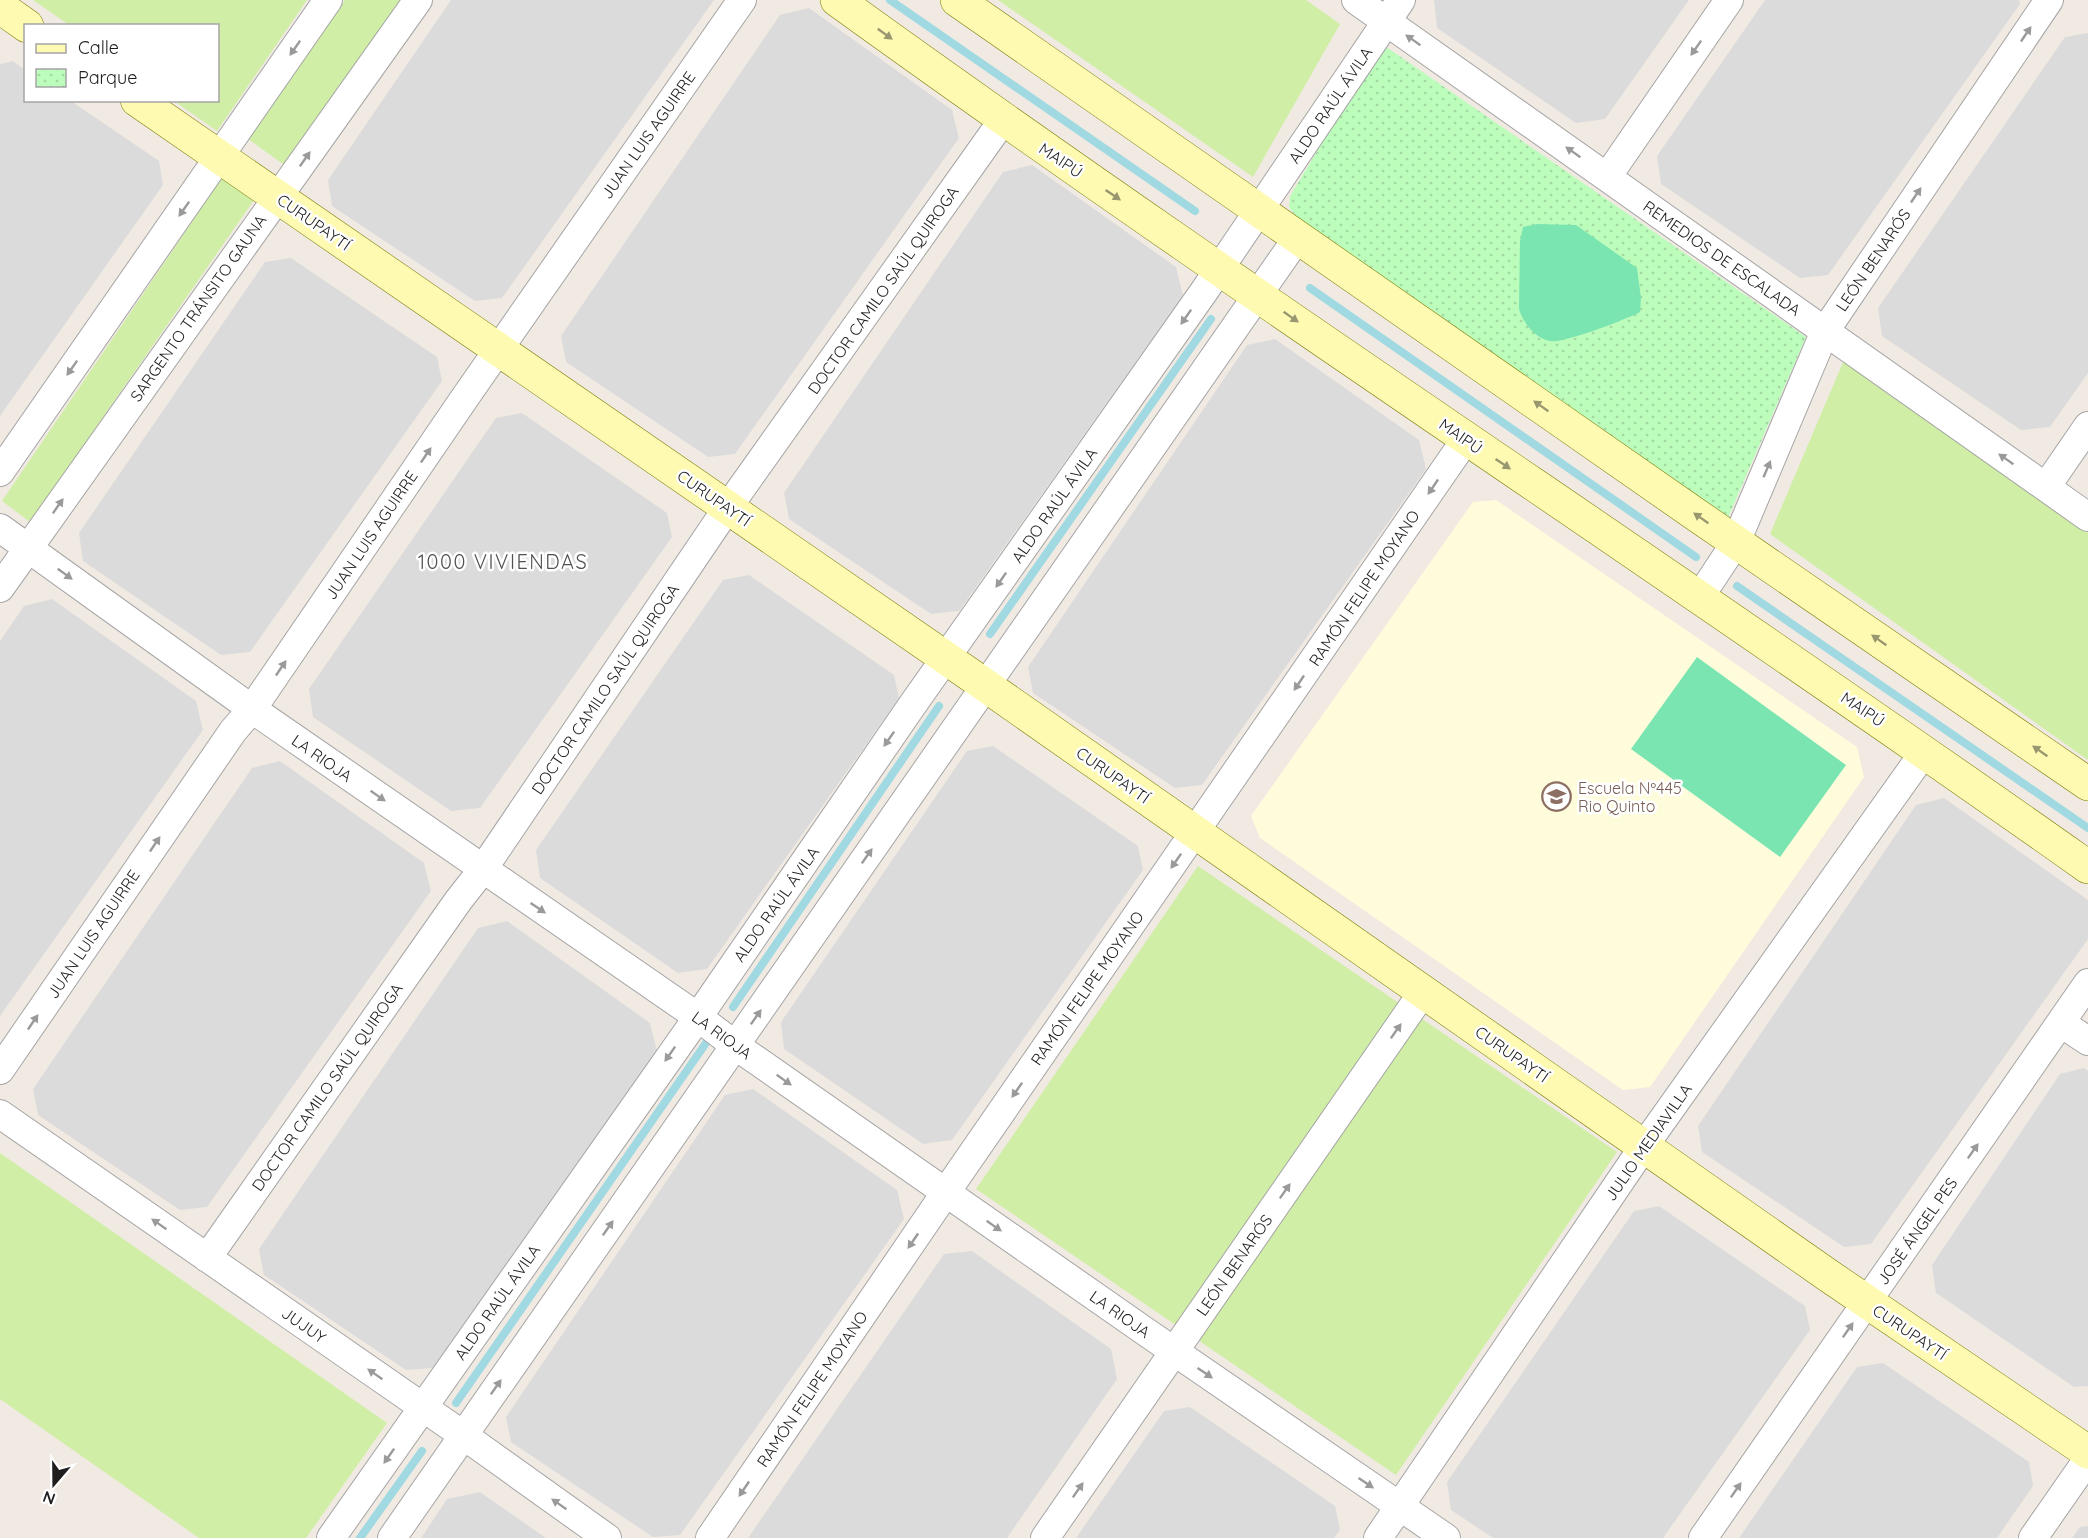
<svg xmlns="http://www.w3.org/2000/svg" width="2088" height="1538" viewBox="0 0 2088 1538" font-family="Quicksand,sans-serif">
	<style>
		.residential { fill: #dcdbdb }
		.education { fill: #fffcdc }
		.grass { fill: #d0eea5 }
		.park { fill: url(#park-dots) }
		.pitch { fill: #7be5b1 }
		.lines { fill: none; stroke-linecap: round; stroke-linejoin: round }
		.stream { stroke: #a0d9e1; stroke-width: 8 }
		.street-casing { stroke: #a5a5a5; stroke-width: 30 }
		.secondary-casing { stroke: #797900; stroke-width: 34 }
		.street { stroke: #fff; stroke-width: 28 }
		.secondary { stroke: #fefab2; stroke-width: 33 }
		.oneway { fill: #99976f }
		.oneway2 { fill: #9a9a9a }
		.labels { text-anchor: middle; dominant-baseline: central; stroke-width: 5; stroke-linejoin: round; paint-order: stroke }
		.street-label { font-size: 16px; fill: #1e1e1e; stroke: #fff }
		.education-label { font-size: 16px; fill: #785e54; stroke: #fff; text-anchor: start }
		.quarter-label { font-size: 20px; letter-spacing: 1.5px; fill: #515151; stroke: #fff }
	</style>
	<defs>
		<pattern id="park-dots" width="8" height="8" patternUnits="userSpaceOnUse" patternTransform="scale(1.5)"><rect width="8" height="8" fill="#bdfdbc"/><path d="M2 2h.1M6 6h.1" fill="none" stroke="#a2d8a1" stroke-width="1.8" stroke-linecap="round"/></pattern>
	</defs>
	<rect width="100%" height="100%" fill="#f0eae3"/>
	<path class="residential" d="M451,0H714L502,298L475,301L332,206L328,180Z
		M1434,0H1689L1605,119L1576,123L1437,28Z
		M1765,0H2019L2020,4L1828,275L1800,278L1661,184L1657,156Z
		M809,8L952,110L959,138L735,454L708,457L566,362L561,336L780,15Z
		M2088,33V373L2050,427L2021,430L1882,336L1878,308L2065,37Z
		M13,61L25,70L26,100L71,101L159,161L163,185L0,416V64Z
		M1032,165L1176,267L1183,295L959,611L931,614L789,519L784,493L1003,172Z
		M291,258L437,357L442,381L250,652L221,655L83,561L79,533L265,262Z
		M1275,339L1419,440L1426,469L1202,785L1175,788L1033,693L1028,667L1247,345Z
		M522,413L667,513L672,537L480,808L451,811L313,717L309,689L496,418Z
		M749,575L894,675L899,698L707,969L678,973L540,878L536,850L723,580Z
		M52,599L196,701L203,730L0,1016V641L24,606Z
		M993,746L1138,846L1143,870L952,1140L923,1144L784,1049L781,1022L967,751Z
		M280,761L424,863L431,891L207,1207L180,1210L38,1115L33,1089L252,768Z
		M1944,798L2088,900V939L1871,1244L1844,1247L1702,1152L1698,1126L1916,805Z
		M507,921L650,1023L657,1051L433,1368L406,1370L264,1275L259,1249L478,928Z
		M2084,1068L2088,1071V1386L2074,1387L1936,1293L1932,1265L2060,1074Z
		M753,1089L897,1190L904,1219L680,1535L653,1537L511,1442L506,1417L725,1095Z
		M1659,1206L1805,1306L1810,1330L1663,1538H1493L1451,1510L1447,1482L1634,1211Z
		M972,1251L1111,1349L1117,1379L1007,1538H748L944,1254Z
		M1883,1363L2029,1462L2033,1486L1997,1538H1739L1857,1367Z
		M1190,1407L1335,1506L1340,1530L1334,1538H1076L1164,1411Z
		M480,1492L546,1538H421L447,1499Z
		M2088,1526V1538H2072L2080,1527Z"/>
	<path class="education" d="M1496,500L1857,747L1864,777L1650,1087L1623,1090L1260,838L1251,816L1473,502Z"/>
	<path class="grass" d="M33,0H307L217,131L174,101L218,100V26L69,25Z
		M345,0H402L287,167L248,139Z
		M998,0H1306L1340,24L1253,177Z
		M222,178L254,200L30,522L2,501Z
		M1844,360L2088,533V760L1770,534Z
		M1198,866L1617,1152L1396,1475L976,1189Z
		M0,1153L387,1423L306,1538H199L0,1399Z"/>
	<path class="park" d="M1382,44L1806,337L1727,520L1297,218L1289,207L1290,196Z"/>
	<path class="pitch" d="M1537,224L1576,225L1637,268L1641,298L1640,312C1627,319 1563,344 1550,341C1535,338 1523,323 1519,309L1520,241L1523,227Z
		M1697,657L1846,765L1780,857L1631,749Z"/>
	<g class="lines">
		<path class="stream" d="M890,0L1195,211
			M1310,288L1696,557
			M1737,586L2088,828
			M990,634L1211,319
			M733,1007L939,706
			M456,1403L706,1043
			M360,1538L422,1451"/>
		<defs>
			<path id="street" d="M1356,0L2088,517
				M1607,177L1729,0
				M0,472L328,0
				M2046,487L2088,426
				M0,528L252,709L698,1017L736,1046L1146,1332L1446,1538
				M0,588L418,0
				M1699,598L1736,542L1825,331L2049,0
				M2061,1023L2088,1041
				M0,1070L233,731L252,709L466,396L742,0
				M0,1114L463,1435L607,1538
				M207,1258L458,901L483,869L728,507L1003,120
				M331,1538L698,1017L911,707L1205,290L1401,0
				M392,1538L1298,237
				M710,1538L946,1192L1466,439
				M1045,1538L1423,992
				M1378,1538L1644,1146L1925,751
				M1703,1538L2088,983
				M2033,1538L2088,1459"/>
			<path id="secondary" d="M837,0C1248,297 1674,574 2088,867
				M957,0L1695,514L2088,784
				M0,7L27,26
				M137,100L985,685L1829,1276L2088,1452"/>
		</defs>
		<use href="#street" class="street-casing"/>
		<use href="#secondary" class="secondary-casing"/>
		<use href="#street" class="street"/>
		<use href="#secondary" class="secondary"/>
	</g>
	<defs><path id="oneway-solid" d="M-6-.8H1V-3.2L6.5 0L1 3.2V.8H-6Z" transform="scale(1.5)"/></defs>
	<g class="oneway">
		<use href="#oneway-solid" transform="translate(885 34) rotate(36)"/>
		<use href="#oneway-solid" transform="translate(1113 195) rotate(34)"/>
		<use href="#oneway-solid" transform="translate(1291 317) rotate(35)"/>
		<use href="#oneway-solid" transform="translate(1541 406) rotate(-145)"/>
		<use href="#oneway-solid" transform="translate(1503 464) rotate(34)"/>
		<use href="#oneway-solid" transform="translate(1701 518) rotate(-145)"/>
		<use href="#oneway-solid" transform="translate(1879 640) rotate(-145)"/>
		<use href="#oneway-solid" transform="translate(2040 751) rotate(-145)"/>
	</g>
	<g class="oneway2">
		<use href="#oneway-solid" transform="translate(2026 34) rotate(-56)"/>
		<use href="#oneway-solid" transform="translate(1413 40) rotate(-145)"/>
		<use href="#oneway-solid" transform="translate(295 48) rotate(125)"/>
		<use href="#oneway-solid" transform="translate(1696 48) rotate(125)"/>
		<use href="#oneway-solid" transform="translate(1573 152) rotate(-145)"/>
		<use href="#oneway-solid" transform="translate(305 159) rotate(-55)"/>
		<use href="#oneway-solid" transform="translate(1916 195) rotate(-56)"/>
		<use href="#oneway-solid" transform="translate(184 209) rotate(125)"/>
		<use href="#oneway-solid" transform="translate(1186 317) rotate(125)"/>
		<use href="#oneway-solid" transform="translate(72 368) rotate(125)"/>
		<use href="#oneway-solid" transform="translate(426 455) rotate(-56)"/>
		<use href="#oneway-solid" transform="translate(2006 459) rotate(-145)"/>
		<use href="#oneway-solid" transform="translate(1767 469) rotate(-67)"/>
		<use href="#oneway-solid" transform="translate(1433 487) rotate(124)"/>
		<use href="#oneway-solid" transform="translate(58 506) rotate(-55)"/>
		<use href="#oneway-solid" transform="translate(65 574) rotate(36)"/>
		<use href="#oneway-solid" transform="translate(1001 580) rotate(125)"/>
		<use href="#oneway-solid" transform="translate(281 668) rotate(-56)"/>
		<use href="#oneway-solid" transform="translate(1299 683) rotate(124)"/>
		<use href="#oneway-solid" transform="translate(889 739) rotate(125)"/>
		<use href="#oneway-solid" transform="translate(378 796) rotate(35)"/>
		<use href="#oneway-solid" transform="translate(155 844) rotate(-56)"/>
		<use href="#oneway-solid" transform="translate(867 856) rotate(-55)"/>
		<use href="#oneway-solid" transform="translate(1176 861) rotate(125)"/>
		<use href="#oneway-solid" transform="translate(538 908) rotate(34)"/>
		<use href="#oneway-solid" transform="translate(756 1017) rotate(-55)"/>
		<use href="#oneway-solid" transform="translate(33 1022) rotate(-56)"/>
		<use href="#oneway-solid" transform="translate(1396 1031) rotate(-55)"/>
		<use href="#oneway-solid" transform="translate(670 1054) rotate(125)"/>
		<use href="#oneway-solid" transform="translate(784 1080) rotate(35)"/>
		<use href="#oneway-solid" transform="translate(1017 1090) rotate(125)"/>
		<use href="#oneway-solid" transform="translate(1973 1151) rotate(-55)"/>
		<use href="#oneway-solid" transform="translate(1285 1191) rotate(-55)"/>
		<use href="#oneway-solid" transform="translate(159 1224) rotate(-145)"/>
		<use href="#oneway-solid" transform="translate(994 1226) rotate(35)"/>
		<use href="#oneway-solid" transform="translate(608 1228) rotate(-55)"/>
		<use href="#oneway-solid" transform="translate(913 1241) rotate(124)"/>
		<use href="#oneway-solid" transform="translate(1848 1330) rotate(-55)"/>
		<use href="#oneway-solid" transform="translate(1205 1373) rotate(34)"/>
		<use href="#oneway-solid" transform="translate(375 1374) rotate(-145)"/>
		<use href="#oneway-solid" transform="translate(496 1387) rotate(-55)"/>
		<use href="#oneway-solid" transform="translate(389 1456) rotate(125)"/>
		<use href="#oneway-solid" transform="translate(1366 1483) rotate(34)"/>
		<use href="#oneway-solid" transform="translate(744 1489) rotate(124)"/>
		<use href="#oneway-solid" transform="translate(1078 1490) rotate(-55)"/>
		<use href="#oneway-solid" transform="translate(1736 1490) rotate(-55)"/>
		<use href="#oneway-solid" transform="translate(559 1504) rotate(-145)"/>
	</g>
	<defs>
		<symbol id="school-ring" viewBox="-11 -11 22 22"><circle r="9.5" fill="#fff" stroke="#8d6e63" stroke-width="1.5"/><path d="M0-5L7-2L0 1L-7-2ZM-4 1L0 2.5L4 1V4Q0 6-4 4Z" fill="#8d6e63"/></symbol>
	</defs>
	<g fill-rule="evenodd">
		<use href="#school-ring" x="1540" y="780" width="33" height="33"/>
	</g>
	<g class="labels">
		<g class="street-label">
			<text transform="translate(1330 105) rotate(-56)">ALDO RAÚL ÁVILA</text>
			<text transform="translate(648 135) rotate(-55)">JUAN LUIS AGUIRRE</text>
			<text transform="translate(1061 160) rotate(34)">MAIPÚ</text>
			<text transform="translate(314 222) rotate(35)">CURUPAYTÍ</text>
			<text transform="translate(1722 258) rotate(35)">REMEDIOS DE ESCALADA</text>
			<text transform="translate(1873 260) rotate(-56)">LEÓN BENARÓS</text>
			<text transform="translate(883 290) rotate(-55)">DOCTOR CAMILO SAÚL QUIROGA</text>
			<text transform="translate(198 308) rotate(-55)">SARGENTO TRÁNSITO GAUNA</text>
			<text transform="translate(1461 436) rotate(35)">MAIPÚ</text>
			<text transform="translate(714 498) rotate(35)">CURUPAYTÍ</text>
			<text transform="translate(1054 505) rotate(-55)">ALDO RAÚL ÁVILA</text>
			<text transform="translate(371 535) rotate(-56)">JUAN LUIS AGUIRRE</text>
			<text transform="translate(1364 588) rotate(-56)">RAMÓN FELIPE MOYANO</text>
			<text transform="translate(605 689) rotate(-56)">DOCTOR CAMILO SAÚL QUIROGA</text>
			<text transform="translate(1863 709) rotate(34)">MAIPÚ</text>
			<text transform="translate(322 758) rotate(35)">LA RIOJA</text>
			<text transform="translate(1113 775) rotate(35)">CURUPAYTÍ</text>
			<text transform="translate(776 904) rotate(-55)">ALDO RAÚL ÁVILA</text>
			<text transform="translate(93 934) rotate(-56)">JUAN LUIS AGUIRRE</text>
			<text transform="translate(1087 988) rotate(-55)">RAMÓN FELIPE MOYANO</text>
			<text transform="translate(722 1035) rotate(36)">LA RIOJA</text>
			<text transform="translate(1512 1054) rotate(35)">CURUPAYTÍ</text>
			<text transform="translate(327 1087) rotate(-55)">DOCTOR CAMILO SAÚL QUIROGA</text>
			<text transform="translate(1648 1142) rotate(-55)">JULIO MEDIAVILLA</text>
			<text transform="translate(1917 1231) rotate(-55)">JOSÉ ÁNGEL PES</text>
			<text transform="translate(1234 1265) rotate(-55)">LEÓN BENARÓS</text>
			<text transform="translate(497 1302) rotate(-55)">ALDO RAÚL ÁVILA</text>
			<text transform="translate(1120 1314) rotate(35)">LA RIOJA</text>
			<text transform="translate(304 1325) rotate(35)">JUJUY</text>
			<text transform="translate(1910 1332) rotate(34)">CURUPAYTÍ</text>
			<text transform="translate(812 1389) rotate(-56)">RAMÓN FELIPE MOYANO</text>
		</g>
		<g class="education-label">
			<text x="1578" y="788">Escuela Nº445<tspan x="1578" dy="18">Rio Quinto</tspan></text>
		</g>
		<g class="quarter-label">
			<text x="503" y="561">1000 VIVIENDAS</text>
		</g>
	</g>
	<rect x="24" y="24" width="195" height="78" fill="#ffffff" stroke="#a5a5a5" stroke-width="1.5"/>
	<rect x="36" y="44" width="30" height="9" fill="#fefab2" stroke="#a5a5a5" stroke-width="1.5"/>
	<text x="78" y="54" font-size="18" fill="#1e1e1e">Calle</text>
	<rect x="36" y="69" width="30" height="18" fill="url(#park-dots)" stroke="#a5a5a5" stroke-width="1.5"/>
	<text x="78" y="84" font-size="18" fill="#1e1e1e">Parque</text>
	<g transform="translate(54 1484) rotate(200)" stroke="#ffffff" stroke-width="4.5" paint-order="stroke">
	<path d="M0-4.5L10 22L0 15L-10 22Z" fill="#1e1e1e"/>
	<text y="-9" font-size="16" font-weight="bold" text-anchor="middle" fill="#1e1e1e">N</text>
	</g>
</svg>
